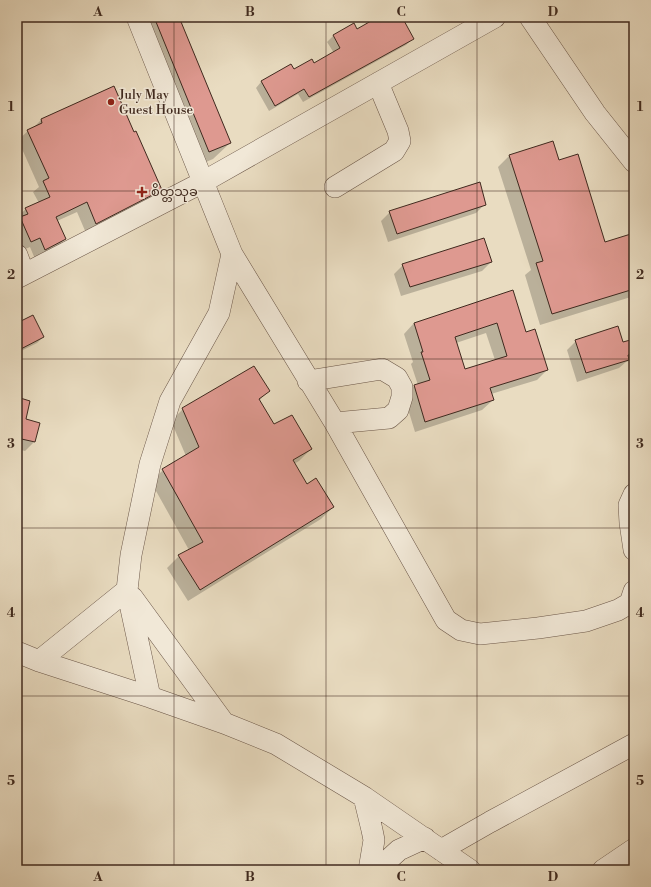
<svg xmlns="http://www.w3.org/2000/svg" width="651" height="887" viewBox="0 0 651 887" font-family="'Libre Bodoni','Noto Sans Myanmar',serif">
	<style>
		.shadow { fill: #0003; fill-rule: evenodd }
		.building { fill: #de9990; stroke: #402a1f; fill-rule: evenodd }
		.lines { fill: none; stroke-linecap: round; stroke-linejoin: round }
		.minor-casing { stroke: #6a5648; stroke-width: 22 }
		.minor { stroke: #f1e8d7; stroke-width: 21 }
		.grid { fill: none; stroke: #402a1f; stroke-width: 1; stroke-opacity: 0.55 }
		.poi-dot { fill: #8f2418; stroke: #f1e8d7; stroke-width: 1.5 }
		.labels { text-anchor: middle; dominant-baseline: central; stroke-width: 3; stroke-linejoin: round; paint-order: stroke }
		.poi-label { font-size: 13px; fill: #402a1f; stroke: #f1e8d7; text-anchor: start }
		.neatline { fill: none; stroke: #402a1f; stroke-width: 1.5 }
		.grid-label { font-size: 13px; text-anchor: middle; font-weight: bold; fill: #402a1f }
	</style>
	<rect width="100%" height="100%" fill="#e9dcc1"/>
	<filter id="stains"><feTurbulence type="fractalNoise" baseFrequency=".005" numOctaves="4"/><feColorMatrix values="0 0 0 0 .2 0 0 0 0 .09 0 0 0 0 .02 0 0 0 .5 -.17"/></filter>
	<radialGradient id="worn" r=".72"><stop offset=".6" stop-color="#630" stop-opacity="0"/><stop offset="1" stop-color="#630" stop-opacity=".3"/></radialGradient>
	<path class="shadow" d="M130,17H178L230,143L213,159L192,168Z
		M381,17H401L412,39L406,45L303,102L298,94L269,111L256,88L261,82L290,65L294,71L314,64L334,53L327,42L333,36L353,24L356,30Z
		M41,120L133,133L161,190L151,199L86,233L77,212L57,221L65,239L55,249L35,259L30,247L21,251L17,242V217L26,209L39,203L33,192L39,187L18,140L28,131L33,128Z
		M509,156L558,161L604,244L634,234V296L540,325L525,275L531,270L498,167Z
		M485,204L476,213L388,242L381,221L390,212Z
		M491,262L482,271L401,296L394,274L403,265Z
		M512,292L525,333L547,370L537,380L491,394L493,400L482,410L415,432L404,396L414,386L418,385L411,364L413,362L404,334L414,323ZM486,333L495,360L464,370L456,343Z
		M17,324L43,337L37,343L17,353Z
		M634,340V357L631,360L626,362L619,368L577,382L567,350L576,341L623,343Z
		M268,391L259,401L273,426L311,449L299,461L294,464L306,485L333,507L321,519L188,601L167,568L179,556L189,550L151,482L163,470L186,456L171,421L183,409Z
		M17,398L24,420L34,442L25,451L17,449Z"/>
	<path class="building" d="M154,17H179L231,143L209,152Z
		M378,17H402L414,39L309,97L304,89L275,106L261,81L291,64L294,69L312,59L314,63L340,48L333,35L354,23L357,29Z
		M114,86L134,132L136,131L162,190L96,224L87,202L56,217L66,239L45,250L40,238L31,242L20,217L28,214L25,208L50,197L43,181L49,178L27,130L42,123L41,119Z
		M553,141L559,160L578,154L605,242L634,233V289L552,314L536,263L543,261L509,155Z
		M480,182L486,205L397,234L389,211Z
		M484,238L492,262L410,287L402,264Z
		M513,290L526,332L535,329L548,370L490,388L494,400L425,422L414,385L430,380L421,352H423L414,323ZM497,323L507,356L465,369L455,337Z
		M33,315L44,337L17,351V323Z
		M618,326L623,342L634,339V354L628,355L629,360L586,373L575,340Z
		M254,366L270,391L259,399L274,424L292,415L312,449L293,460L307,484L316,478L334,507L200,590L178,555L203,542L162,469L199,447L182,408Z
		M17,397L30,401L26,419L40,423L35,442L17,438Z"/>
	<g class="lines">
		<defs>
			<path id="minor" d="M137,17L232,254L219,313L170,401L150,464L131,555L127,590L150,697
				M530,17L595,113L634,162
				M335,187L394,151L400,141L398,131L378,83
				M232,254L335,423L446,620L461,630L480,634L538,628L586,621L618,610L630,603L634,591
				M17,255L24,274
				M17,278L203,182L495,17
				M308,381L382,369L397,378L402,387V397L398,410L389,418L335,423
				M634,494L629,505L630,523L634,550
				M132,597L224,723
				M17,652L39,661L150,697L224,723L276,744L364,797L470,870
				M39,661L127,590
				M364,797L372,830L374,840L369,870
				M441,850L490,822L634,744
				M377,870L399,850L425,838
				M603,870L634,849"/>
		</defs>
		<use href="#minor" class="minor-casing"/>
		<use href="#minor" class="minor"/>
	</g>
	<path class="grid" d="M174,17V870M326,17V870M477,17V870M17,191H634M17,359H634M17,528H634M17,696H634"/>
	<g class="poi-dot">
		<circle cx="111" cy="102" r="4"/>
		<path d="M140 186h4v4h4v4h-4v4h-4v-4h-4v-4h4z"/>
	</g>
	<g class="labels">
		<g class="poi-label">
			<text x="119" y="95">July May<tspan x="119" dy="15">Guest House</tspan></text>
			<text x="151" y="192">စိတ္တသုခ</text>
		</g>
	</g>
	<rect width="651" height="887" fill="none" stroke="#e9dcc1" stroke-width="44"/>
	<rect x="22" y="22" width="607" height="843" class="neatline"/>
	<g class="grid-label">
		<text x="98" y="16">A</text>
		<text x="250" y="16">B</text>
		<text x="401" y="16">C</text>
		<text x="553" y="16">D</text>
		<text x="11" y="111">1</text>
		<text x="640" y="111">1</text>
		<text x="11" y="279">2</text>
		<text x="640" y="279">2</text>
		<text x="11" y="448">3</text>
		<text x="640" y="448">3</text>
		<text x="11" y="617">4</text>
		<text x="640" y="617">4</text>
		<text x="11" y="785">5</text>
		<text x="640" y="785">5</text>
		<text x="98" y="881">A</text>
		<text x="250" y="881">B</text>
		<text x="401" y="881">C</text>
		<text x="553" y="881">D</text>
	</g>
	<rect width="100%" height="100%" filter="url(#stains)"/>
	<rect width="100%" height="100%" fill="url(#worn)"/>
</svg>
